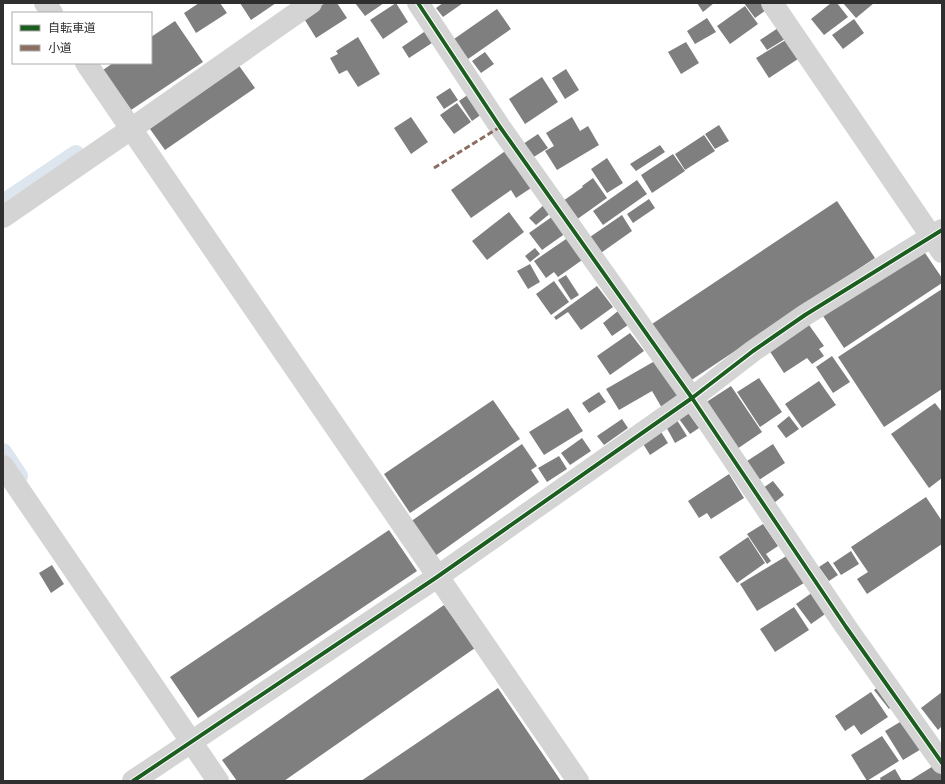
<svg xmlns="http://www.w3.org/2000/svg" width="945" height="784" viewBox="0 0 945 784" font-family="Karla,'Noto Sans JP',sans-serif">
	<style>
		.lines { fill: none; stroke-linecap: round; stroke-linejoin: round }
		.canal { stroke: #dde6ef; stroke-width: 18 }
		.building { fill: #7f7f7f }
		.minor { stroke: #d4d4d4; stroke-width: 22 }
		.quiet { stroke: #8d6e63; stroke-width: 3; stroke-dasharray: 6 3; stroke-linecap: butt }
		.cycleway-casing { stroke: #fff; stroke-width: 6 }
		.cycleway { stroke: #1b5e20; stroke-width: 4 }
	</style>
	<rect width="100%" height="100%" fill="#fff"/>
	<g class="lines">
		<path class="canal" d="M3,203L76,154
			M3,452L19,476"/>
	</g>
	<path class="building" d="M199,3H220L227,13L196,33L184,13Z
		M240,3H276L251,20Z
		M325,3H337L347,18L316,38L303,17Z
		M355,3H384L365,16Z
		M396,3L408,22L383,39L370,20Z
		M443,3H463L443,17L436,8Z
		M697,3H714L703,12Z
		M744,3H766L769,8L755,18Z
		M831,3H837L848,17L824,35L811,19Z
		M843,3H874L856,18Z
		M745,6L758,24L730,44L717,26Z
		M497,9L511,29L468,59L454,39Z
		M707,18L716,32L695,44L687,31Z
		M854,19L864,33L843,49L832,35Z
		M175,21L203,62L131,110L103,70L113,63H151V37Z
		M778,28L785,39L767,50L760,40Z
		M427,30L435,41L409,58L402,47Z
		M358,37L380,74L358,87L347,70L339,74L330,58L338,54L336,51Z
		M789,38L801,57L769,78L756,58Z
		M686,42L699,63L681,74L668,52Z
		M485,52L494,64L481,73L472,61Z
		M235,60L255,88L165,150L145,122Z
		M566,69L579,90L565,99L552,78Z
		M542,77L558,102L525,124L509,99Z
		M450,88L458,100L444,109L436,97Z
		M469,94L482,114L472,121L459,101Z
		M457,103L471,122L454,134L440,115Z
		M411,117L428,142L411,154L394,128Z
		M572,117L580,131L588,126L599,145L557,170L545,151L554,146L546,133Z
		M719,125L729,141L715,149L705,134Z
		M538,134L548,148L529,160L520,146Z
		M704,135L715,151L685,170L675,154Z
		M660,145L665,152L636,171L630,164Z
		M508,149L534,186L516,198L511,190L471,218L451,190Z
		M673,154L685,171L652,193L641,175Z
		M607,158L623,183L607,193L591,169Z
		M593,178L607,198L576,220L563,201L583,187L582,186Z
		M637,180L647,194L603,225L593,211Z
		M649,199L655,208L633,223L627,214Z
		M837,201L875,258L690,381L652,324Z
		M545,204L552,212L536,225L529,218Z
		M509,212L524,232L487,260L472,241Z
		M622,215L632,231L598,255L587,239Z
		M553,216L566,233L542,250L529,233Z
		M569,237L585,258L558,277L554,272L546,278L534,261Z
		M535,248L540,254L530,262L525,256Z
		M923,250L942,278V283L844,348L823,316Z
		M530,264L540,282L528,289L517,271Z
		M566,275L579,295L571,300L558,280Z
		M554,281L569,302L551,315L536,294Z
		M597,286L613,307L581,330L568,312L556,320L554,317Z
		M942,289V389L884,427L838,357Z
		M618,311L628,325L612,336L603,323Z
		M804,318L824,346L819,349L824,356L812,364L807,358L784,373L765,344Z
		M630,333L644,351L610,375L597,356Z
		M832,356L850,382L833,393L816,367Z
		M660,358L682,397L662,408L652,391L619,410L606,389Z
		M759,378L782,412L760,427L737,392Z
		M819,381L836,405L802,428L785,404Z
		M731,386L762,432L737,449L705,403Z
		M599,392L606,402L589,413L582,403Z
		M493,400L520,439L410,513L384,474Z
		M935,403L942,412V478L929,488L891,434Z
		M568,408L583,431L544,455L529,432Z
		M686,410L699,428L690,434L677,416Z
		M789,416L799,429L786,438L777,426Z
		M675,417L687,436L675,443L664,423Z
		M622,419L628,428L604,445L597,436Z
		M658,427L668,443L650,455L640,439Z
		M582,438L591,451L570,465L561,453Z
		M522,444L537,466L531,470L539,482L435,556L410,522Z
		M773,444L785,463L759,480L747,461Z
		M559,456L567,469L547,482L538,468Z
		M729,474L744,498L711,519L707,513L699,518L688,501Z
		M773,481L784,495L774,503L763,488Z
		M926,497L942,521V544L867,594L857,579L868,572L851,547Z
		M763,524L778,546L766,554L771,561L767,564L747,534Z
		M389,530L417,571L198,718L170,677Z
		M748,537L765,563L737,583L719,557Z
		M851,551L859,564L841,575L833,563Z
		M793,552L809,580L757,611L740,584Z
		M828,561L838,575L829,581L819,567Z
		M52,565L64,584L51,593L39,573Z
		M813,592L828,612L811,624L796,604Z
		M444,605L475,648L284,781H237L222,760Z
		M794,607L809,630L775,652L760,629Z
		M880,686L895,704L889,709L874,690Z
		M498,688L561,781H361Z
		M871,692L888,717L861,735L854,725L845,731L835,716Z
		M942,692V726L938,730L921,708Z
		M905,719L923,748L903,760L885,731Z
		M882,736L899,761L867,781L851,755Z
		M935,765L942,776V781H909Z
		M895,769L902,781H881L880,778Z"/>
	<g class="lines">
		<path class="minor" d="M45,3L52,13
			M418,3L500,127L692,398L846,627L942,763
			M772,3L942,252
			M86,63L578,781
			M3,217L131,129L311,3
			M3,466L218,781
			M133,781L437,577L692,398L753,351L805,315L942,230"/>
		<path class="quiet" d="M434,168L500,127"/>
		<defs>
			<path id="cycleway" d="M418,3L500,127L692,398L846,627L942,763
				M133,781L437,577L692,398L753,351L805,315L942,230"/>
		</defs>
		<use href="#cycleway" class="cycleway-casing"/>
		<use href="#cycleway" class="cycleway"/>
	</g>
	<rect width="945" height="784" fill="none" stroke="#2f2f2f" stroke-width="8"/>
	<rect x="12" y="12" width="140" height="52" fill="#ffffff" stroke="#acacac"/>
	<rect x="20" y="25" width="20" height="6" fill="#1b5e20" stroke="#acacac"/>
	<text x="48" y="32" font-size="12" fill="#2f2f2f">自転車道</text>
	<rect x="20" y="45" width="20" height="6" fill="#8d6e63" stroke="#acacac"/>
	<text x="48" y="52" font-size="12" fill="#2f2f2f">小道</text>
</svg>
